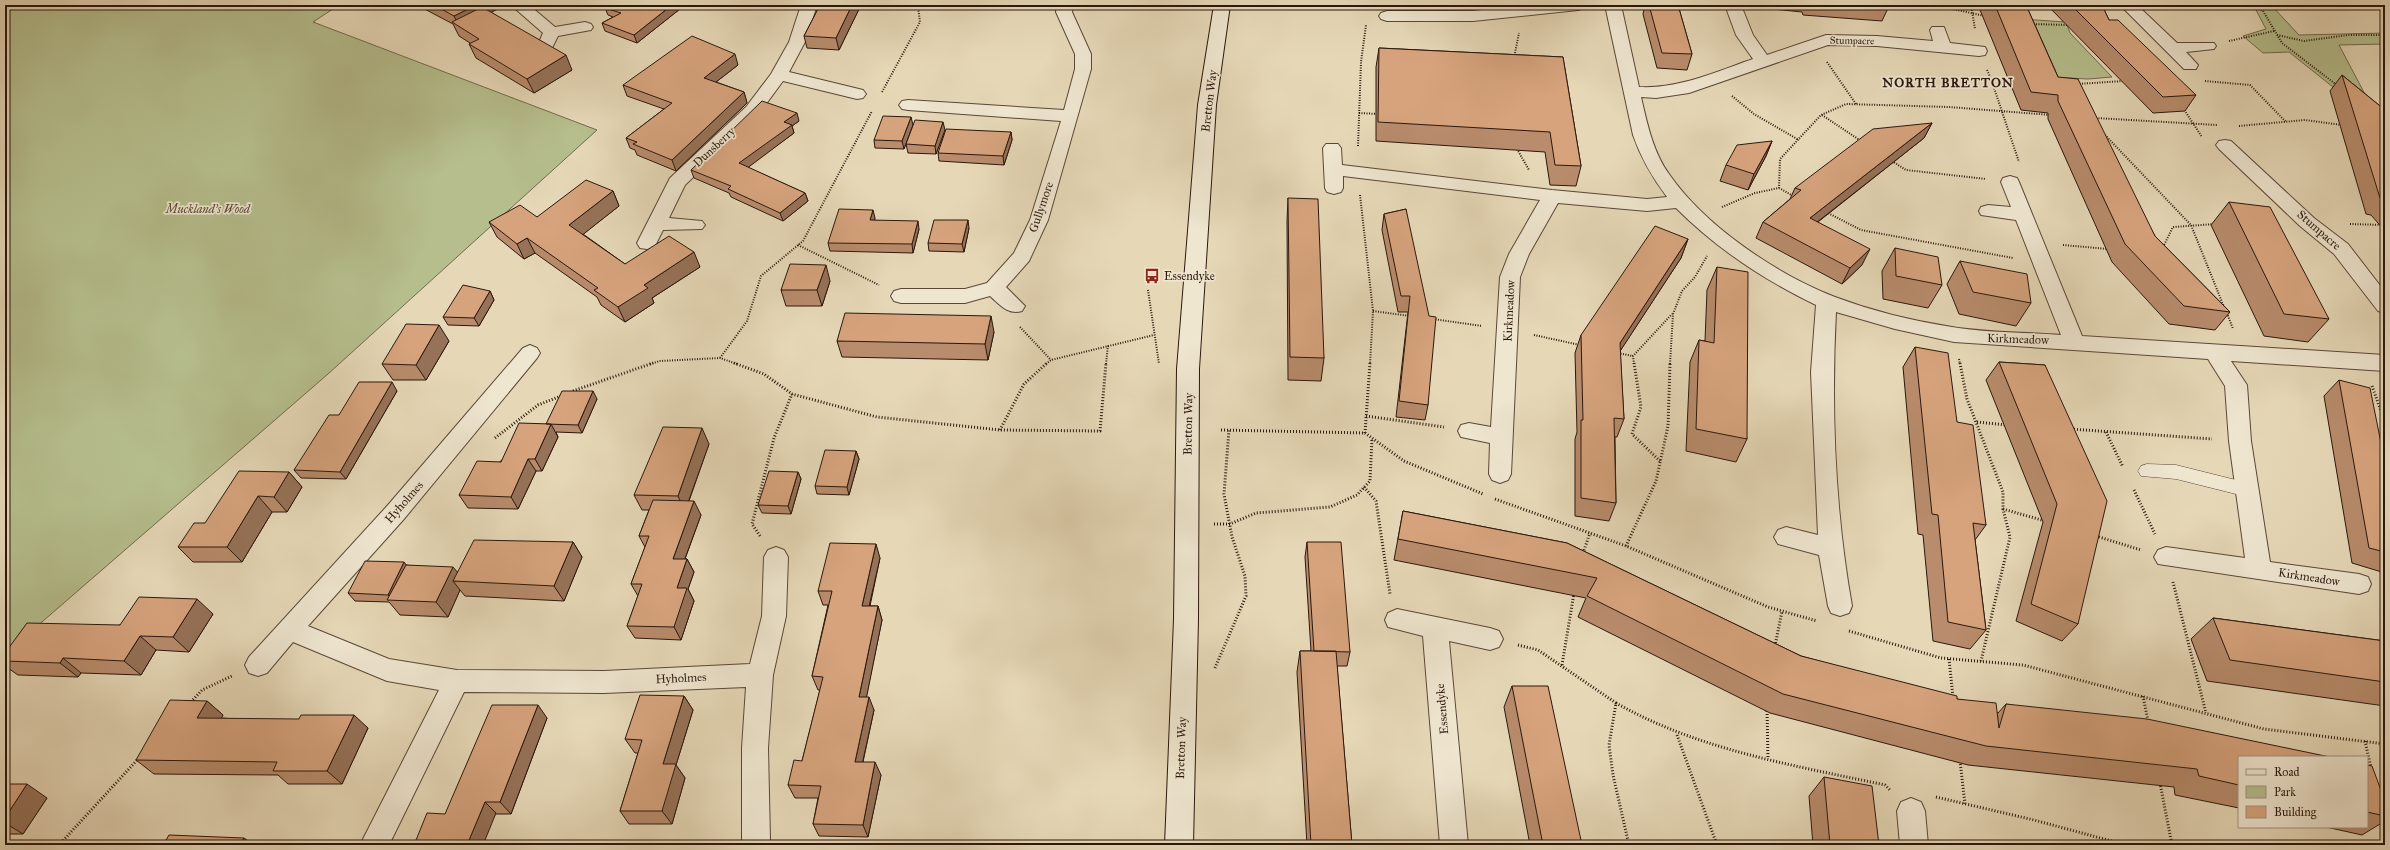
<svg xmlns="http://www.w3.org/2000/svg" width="2390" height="850" viewBox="0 0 2390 850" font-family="'IM FELL Great Primer',serif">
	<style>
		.green { fill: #b6be8d; stroke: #706a4d }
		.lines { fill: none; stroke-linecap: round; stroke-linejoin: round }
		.lane-casing { stroke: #5a4738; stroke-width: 1 }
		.street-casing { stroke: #5a4738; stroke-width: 2 }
		.secondary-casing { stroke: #2b170d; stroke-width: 2 }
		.path-far1 { stroke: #2b170d; stroke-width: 2; stroke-dasharray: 1 1.5; stroke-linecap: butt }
		.path { stroke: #2b170d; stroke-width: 3; stroke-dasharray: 1 2; stroke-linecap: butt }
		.lane { fill: #efe6d0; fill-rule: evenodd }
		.street { fill: #efe6d0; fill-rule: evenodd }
		.secondary { fill: #efe6d0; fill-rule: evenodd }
		.wall { fill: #b88c6c; stroke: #2b170d }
		.shaded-wall { fill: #967258; stroke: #2b170d }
		.building { fill: #d6a37d; stroke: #2b170d }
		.labels { text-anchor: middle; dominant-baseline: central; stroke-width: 3.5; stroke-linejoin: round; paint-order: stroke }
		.far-street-label { font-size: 10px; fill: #2b170d; stroke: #efe6d0 }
		.street-label { font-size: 12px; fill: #2b170d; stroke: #efe6d0 }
		.park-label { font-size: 12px; font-style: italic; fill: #554933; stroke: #efe6d0 }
		.poi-label { font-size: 12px; fill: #2b170d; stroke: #efe6d0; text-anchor: start }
		.far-district-label { font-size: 13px; font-weight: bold; letter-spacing: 1px; fill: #2b170d; stroke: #efe6d0 }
	</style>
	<rect width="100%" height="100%" fill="#e6d8b7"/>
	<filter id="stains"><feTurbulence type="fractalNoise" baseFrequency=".005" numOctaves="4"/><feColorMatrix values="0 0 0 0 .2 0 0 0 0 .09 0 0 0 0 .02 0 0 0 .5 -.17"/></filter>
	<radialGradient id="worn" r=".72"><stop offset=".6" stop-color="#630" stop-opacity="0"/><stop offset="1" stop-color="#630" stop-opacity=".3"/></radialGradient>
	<path class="green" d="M5,5H339L313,22L597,130L328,374L5,654Z
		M2248,5H2271L2299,35L2385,33V44L2339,45L2368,100L2358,107L2289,52L2263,53L2243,36L2266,29L2256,10Z
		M2020,19L2066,22L2070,33L2112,77L2088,79L2049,77Z"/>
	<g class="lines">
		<defs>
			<path id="lane" d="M2147,464L2176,465L2248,483L2254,485L2257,490L2254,495L2248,497L2176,479L2141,476L2138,471L2141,466Z"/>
			<path id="street" d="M511,5H529L555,27L585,22L591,24L593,27L591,30L558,36L551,50H539L537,47L543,33Z
				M801,5H817L805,42L789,72L863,90L866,94L863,98L857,99L783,81L758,115L685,185L669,218L702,221L705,225L702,229L663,230L654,248L647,249L640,248L637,243L670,178L746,107L771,74L789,42Z
				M1057,5H1073L1072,12L1091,54V69L1048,220L1029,261L1006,287L1025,306L1022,311C1008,315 1000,305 990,296L965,303H901L894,301L891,296L894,291L901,289H965L987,283L1014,253L1030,220L1061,121L908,110L902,109L899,105L902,101L908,100L1064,110L1075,69V54L1056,12Z
				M1532,5H1586L1584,8L1578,10L1473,21H1387L1381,19L1379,16L1381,13L1387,11H1473Z
				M1605,5H1621L1639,87C1679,89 1715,72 1753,59L1736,35L1725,5H1741L1753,35L1767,55L1826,35L1877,36L1933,41L1930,30L1932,27H1944L1950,43L1985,47L1987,51L1985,55L1979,56L1877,46L1828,45L1689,93L1656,98L1641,97C1647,123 1653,152 1669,174C1705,226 1776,274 1835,297C1872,311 1913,321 1952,327C1988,333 2025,332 2061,335L2016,220L1981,215L1979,211L1981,207L1988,205L2011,207L2001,182L2003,178L2010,176L2017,178L2019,182L2082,336L2385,355V371L2231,361L2247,385L2251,441L2270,562L2359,574L2368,577L2371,584L2368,591L2359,594L2158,564L2154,557L2158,550L2166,547L2245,558L2229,441L2225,386L2208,359L1954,342L1895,329L1836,312C1831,409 1835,510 1852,606L1849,613L1840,616L1831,613L1828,606L1819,555L1778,544L1774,537L1778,530L1786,527L1818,535L1811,372L1816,305C1764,280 1717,249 1676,208L1647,211L1558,203L1529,254L1520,277L1511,474L1508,480L1500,483L1492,480L1489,474L1490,443L1461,437L1458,431L1461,425L1469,423L1491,427L1500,277L1509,254L1540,200L1343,176V188L1341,192L1334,194L1327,192L1325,188L1323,148L1326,144H1338L1341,148L1342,165L1552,190L1647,199L1667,197C1652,177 1641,158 1633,135Z
				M2120,5H2137L2177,43H2214L2216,46L2214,49L2186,52L2198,65L2196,69H2184Z
				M2225,140L2231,141L2314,218L2348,244L2385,292V313L2378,311L2334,254L2300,226L2219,149L2216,145L2219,141Z
				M530,345L537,348L540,353L537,358L404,519L308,626L389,659L457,670L604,671L750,664L762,616L764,557L768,550L776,547L784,550L788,557L786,616L773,675L768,748L770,840L768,845H744L742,840V748L746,687L604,693L464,692L389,845H360L439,690L387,681L293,642L267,673L258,676L249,673L245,665L249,657L388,505L523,348Z
				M1397,609L1490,628L1499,631L1503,639L1499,647L1490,650L1449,641L1468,845H1440L1423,636L1388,627L1385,620L1388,613Z
				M1911,798L1921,802L1925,811L1928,845H1900L1897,811L1901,802Z"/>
			<path id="secondary" d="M1214,5H1230L1216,105L1199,369L1198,619L1193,845H1165L1174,619L1177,369L1198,105Z"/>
		</defs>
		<use href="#lane" class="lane-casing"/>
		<use href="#street" class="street-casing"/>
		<use href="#secondary" class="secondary-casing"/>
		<path class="path-far1" d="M1934,5L1985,16
			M1971,5L1975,29
			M2255,5L2263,11L2282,43L2338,86
			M2031,24L2068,25
			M2277,35L2304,41L2348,35H2385
			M2229,41L2274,31
			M1514,58L1519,33
			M1827,62L1856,104
			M1987,70L1991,79L2010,80
			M1991,79L2019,162
			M2205,81L2250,85L2286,122
			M2077,84L2124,81
			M882,92L920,22L918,7L920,5
			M1732,96L1754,114L1799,140
			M2183,108L2202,137
			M1359,113L1378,114
			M1822,115L1861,141
			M2096,118L2217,125
			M2239,126L2305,120L2342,125
			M2105,135L2191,225L2224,307
			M1358,146L1361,62L1366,25
			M1517,149L1529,170
			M1892,161L1906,170L1986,179
			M1779,188L1793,196
			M1360,195L1373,311L1370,364
			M1722,207L1755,193L1779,188L1780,159L1821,115L1846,104L1949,107L2051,115
			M1826,212L1861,230L2013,258
			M2350,224L2385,225
			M798,245L879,285
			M2063,245L2108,249
			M2163,247L2173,227L2215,224
			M1148,290L1159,364
			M1373,311L1410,316
			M2227,313L2233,329
			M1433,319L1482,326
			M1020,327L1051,360
			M1534,335L1580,345
			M1618,353L1633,356
			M720,358L747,321L761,276L803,241L872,111
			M1959,359L1960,364
			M650,364L660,361L720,358L737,364
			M1046,364L1051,360L1154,335
			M1106,364L1108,345
			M1634,364L1633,356L1672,314
			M1670,364L1673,314L1682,291L1695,277L1707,256"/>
		<path class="path" d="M734,363L764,374L792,394L877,417L1000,430L1100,431L1106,363
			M1634,363L1641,407L1632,434L1661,462
			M1960,363L1967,399L2003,492V509L2010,537L1981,661
			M2372,386L2385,422
			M573,391L653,363
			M1366,416L1444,427
			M1977,422L2007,425
			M2071,429L2212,439
			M1000,430L1024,384L1047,363
			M1221,430L1365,433L1404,461L1483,494
			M2106,432L2123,467
			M1365,433L1370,363
			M495,438L538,405L561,396
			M1364,487L1376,501L1390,594
			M2134,490L2155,534
			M1495,499L1626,546L1768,607L1817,621
			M2003,509L2045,521
			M1214,524H1230L1256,513L1330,507L1357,495L1370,481L1372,439
			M760,536L752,524L774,438L792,394
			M2096,536L2141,550
			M1626,546L1656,481L1668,426L1670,363
			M1583,553L1590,533
			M2173,582L2206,713
			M1849,631L1941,658L2023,665L2264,729L2385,744
			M1518,645L1538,650L1616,703L1609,745L1613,775L1629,845
			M1775,646L1782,611
			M1949,659L1953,697
			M1562,665L1574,593
			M1215,668L1246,596L1245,576L1232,537L1224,494L1229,430
			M2143,696L2148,721
			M191,702L202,690L232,676
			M1616,703C1699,750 1792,765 1885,785L1891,791
			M1767,708L1768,759
			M1677,735L1717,845
			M2365,741L2371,768
			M1960,761L1965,804
			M2160,783L2172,845
			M1936,797L2034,820L2126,845
			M2110,841L2111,845
			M59,845L139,758"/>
		<use href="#lane" class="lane"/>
		<use href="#street" class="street"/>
		<use href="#secondary" class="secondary"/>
	</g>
	<path class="wall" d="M417,5H506L491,12L572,70L534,93L476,58L469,44L470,43L459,36L453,24Z
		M685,5L637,43L605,31L602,23L613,17L608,15L605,8Z
		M820,5H861L839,50L807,48L804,36Z
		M1645,5H1678L1692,54L1687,70L1657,68L1643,14Z
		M1743,5H1889V6L1882,21L1803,15L1802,12L1743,6Z
		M1978,5H2026L2058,77L2155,236L2230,312L2215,330L2169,324L2112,262L2048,119V113L2021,110Z
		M2047,5H2102L2109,20L2196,95L2185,111L2153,113Z
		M1379,48L1563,57L1581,166L1576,186L1550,185L1545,152L1376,141V67Z
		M738,65L716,82L744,92L747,103L676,171L637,155L635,150L630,148L626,138L664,109L627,96L623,85Z
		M2342,75L2385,110V231L2371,215L2366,214L2330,91Z
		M799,121L792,126L794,133L747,167L805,193L808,201L783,221L731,197L729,193L694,178L691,170Z
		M1932,123L1924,138L1818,222L1862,265L1842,284L1756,238L1763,222L1790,199L1795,188Z
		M913,125L904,149L875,148L874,140Z
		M945,130L936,154L908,153L906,144Z
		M1011,132L1012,140L1004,165L939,161L938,153Z
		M1772,141L1766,156L1748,190L1720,181L1726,165Z
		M613,191L619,206L583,234L625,264L700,267L652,298L654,303L625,322L601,305L597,297L535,253L524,259L497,237L489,222L537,217Z
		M1288,198L1324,358L1321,381L1288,380L1287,221Z
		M2229,202L2329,319L2308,342L2264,336L2211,225Z
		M1406,209L1428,405L1425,420L1396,417L1408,312H1398L1382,230L1384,214Z
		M875,218L874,220L919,229L913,253L830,251L828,243Z
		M969,228L964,252L929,251L928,243Z
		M1688,239L1681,258L1620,351L1624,419L1617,437H1615L1616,503L1609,521L1575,516V439L1577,432L1575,353L1581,335Z
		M1895,248L1942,285L1928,308L1883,299L1882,271Z
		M1960,261L2031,303L2016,326L1959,314L1947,284Z
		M1717,267L1747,439L1736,462L1686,451L1690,362L1699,340L1705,341L1707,290Z
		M830,281L822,306H786L781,290Z
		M490,291L494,300L479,326L448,325L443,317Z
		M994,332L988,360L842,357L837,341Z
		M449,341L426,380H393L382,364Z
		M1915,347L1957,422L1986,525L1975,540L1986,630L1970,649L1933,641L1923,535L1918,534L1903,367Z
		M1999,362L2045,365L2078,624L2062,641L2016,621L2043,522L1986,380Z
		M2339,380L2385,463V573L2352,563L2324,396Z
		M397,391L346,479L301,478L294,470L339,415Z
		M597,399L582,433L556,432L558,437L542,471H536L518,509L468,508L459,495L546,424Z
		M709,444L689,501L701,515L685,559H687L694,572L688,589L694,601L681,640L635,638L627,626L638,596L631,584L645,547L639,536L649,510H642L634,495Z
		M856,451L859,459L849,495L817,494L815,486Z
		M289,472L302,487L287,512H272L242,562H193L178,547L205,523Z
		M798,472L801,479L791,514L762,513L758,505Z
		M1403,511L1567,543L1801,656L1957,699L1998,713L2006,704L2239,757V808L2175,795L2174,787L1968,765L1770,713L1578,617L1586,598L1394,560Z
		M573,542L582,557L564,601L465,596L460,590L448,617L400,615L389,602L355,601L348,593L406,565L458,572Z
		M1307,542L1350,652L1347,666H1337L1352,845H1307L1297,672L1300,651H1311L1305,557Z
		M880,558L870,606H878L882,620L866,697L874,710L863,762L881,775L868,837L819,836L813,824L818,798H795L788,785L802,761L820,690H818L812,676L828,605H823L818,591Z
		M213,614L189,652L156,650L141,675L81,673L78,677L18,675L5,666V653L120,625Z
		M2213,618L2385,641V706L2207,681L2191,639Z
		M1512,686L1582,845H1530L1504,707Z
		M684,696L693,710L676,765L685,778L672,824H629L620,811L638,753H635L625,739Z
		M207,701L223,715L221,718L368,728L342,784H288L278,775L154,774L136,760Z
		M547,718L511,814H445Z
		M2367,765L2385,801V821L2362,835L2326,827H2367Z
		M1824,777L1879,845H1813L1809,796Z
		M5,784L47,798L23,834H5Z"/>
	<path class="shaded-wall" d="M476,5H506L461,27L459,26L454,16Z
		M672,5H685L637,43L634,35Z
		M852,5H861L839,50L836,38Z
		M735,54L738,65L707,89L704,78Z
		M566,55L572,70L534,93L527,79Z
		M744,92L747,103L676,171L672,160Z
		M797,113L799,121L792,126L794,133L742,172L739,163L784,122Z
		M911,117L913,125L904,149L902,141Z
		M943,122L945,130L936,154L935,146Z
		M1932,123L1924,138L1802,234L1810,218Z
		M1011,132L1012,140L1004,165L1003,156Z
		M1772,141L1766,156L1748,190L1754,174Z
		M613,191L619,206L576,240L569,225Z
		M805,193L808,201L783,221L780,213Z
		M873,210L875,218L872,228L870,220Z
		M968,220L969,228L964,252L962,244Z
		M918,221L919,229L913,253L912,244Z
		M527,238L535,253L524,259L517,244Z
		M1688,239L1681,258L1613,362L1620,343Z
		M1870,249L1862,265L1842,284L1850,268Z
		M694,252L700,267L652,298L654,303L625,322L618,307L644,285Z
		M826,265L830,281L822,306L817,290Z
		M490,291L494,300L479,326L474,318Z
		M991,316L994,332L988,360L985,344Z
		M439,325L449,341L426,380L416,365Z
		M392,382L397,391L346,479L340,472Z
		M593,391L597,399L582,433L578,425Z
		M551,424L558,437L542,471L535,459Z
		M702,428L709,444L685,511L678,496Z
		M856,451L859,459L849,495L847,487Z
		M528,459L536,471L518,509L511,497Z
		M289,472L302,487L287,512L274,497Z
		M798,472L801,479L791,514L788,506Z
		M258,496L272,512L242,562L227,547Z
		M694,501L701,515L680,572L673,559Z
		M573,542L582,557L564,601L554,586Z
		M876,544L880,558L866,620L862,606Z
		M687,559L694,572L688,589L694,601L681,640L674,627L677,588Z
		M404,562L410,570L393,600L388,595Z
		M453,567L465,581H453L460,590L448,617L436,602Z
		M197,599L213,614L189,652L173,637Z
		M878,606L882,620L864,710L859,697Z
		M140,636L156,650L141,675L124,661Z
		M63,658L81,673L78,677L60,663Z
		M684,696L693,710L676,765L685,778L672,824L662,811L663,764Z
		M869,697L874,710L860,774L855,762Z
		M207,701L223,715L214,732L197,718Z
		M538,705L547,718L511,814L500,802Z
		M354,715L368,728L342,784L327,771Z
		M875,762L881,775L868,837L863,825Z
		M27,784L47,798L23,834L5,823V818Z
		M485,802L496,813L483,845H467Z
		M244,838L254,845H240Z"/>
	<path class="building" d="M434,5H476L454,16Z
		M609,5H672L634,35L602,23L621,13L605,8Z
		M820,5H852L836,38L804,36Z
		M1649,5H1678L1692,54L1662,53Z
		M1875,5H1889V6Z
		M1995,5H2026L2058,77L2078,79L2155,236L2230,312L2184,306L2125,244L2058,101V95L2031,92Z
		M2071,5H2102L2109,20H2118L2196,95L2163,97Z
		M482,7L566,55L527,79L469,44L479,39L452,22Z
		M692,36L735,54L704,78L744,92L672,160L633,144L637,142L626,138L672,103L623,85Z
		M1379,48L1563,57L1581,166L1555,165L1550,132L1378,122Z
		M2342,75L2385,110V199L2380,198Z
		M762,101L797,113L784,122L792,125L739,163L805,193L780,213L728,189L731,186L691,170Z
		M883,116L911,117L902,141L874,140Z
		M915,120L943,122L935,146L906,144Z
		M1932,123L1810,218L1870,249L1850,268L1763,222L1801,190L1795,188L1873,129Z
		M946,129L1011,132L1003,156L938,153Z
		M1772,141L1754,174L1726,165L1737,145Z
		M586,180L613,191L569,225L625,264L669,236L694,252L644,285L648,288L618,307L594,290L598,288L527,238L517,244L489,222L520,205L537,217Z
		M1288,198L1318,199L1324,358L1290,357Z
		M2229,202L2270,207L2329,319L2284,314Z
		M839,209L873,210L870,220L918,221L912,244L828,243Z
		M1406,209L1429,316L1436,317L1428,405L1399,401L1410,296H1401L1384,214Z
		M934,220H968L962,244L928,243Z
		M1655,226L1688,239L1620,343L1624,419L1614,418L1616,503L1581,498V420H1583L1581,335Z
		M1895,248L1938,257L1942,285L1896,276Z
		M1960,261L2027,274L2031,303L1973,292Z
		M790,264L826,265L817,290H781Z
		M1717,267L1748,272L1747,439L1696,429L1699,340L1714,343Z
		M463,285L490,291L474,318L443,317Z
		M845,313L991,316L985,344L837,341Z
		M406,324L439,325L416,365L382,364Z
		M1915,347L1948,353L1957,422L1973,425L1986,525L1973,523L1986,630L1948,622L1938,515L1932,514Z
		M1999,362L2045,365L2107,501L2078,624L2031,604L2057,504Z
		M2339,380L2370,388L2385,463V552L2369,548Z
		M359,382H392L340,472L294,470L329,415H339Z
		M562,391H593L578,425L546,424Z
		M519,423L551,424L535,459H528L511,497L459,495L477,461L501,462Z
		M663,427L702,428L678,496L634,495Z
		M825,450L856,451L847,487L815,486Z
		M239,471L289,472L274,497L258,496L227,547H178L194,523H205Z
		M769,471L798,472L788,506L758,505Z
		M653,500L694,501L673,559H687L677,588H687L674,627L627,626L642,584H631L649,536H639Z
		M1403,511L1567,543L1801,656L1957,696V699L1996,703L1999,728L2006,704L2147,719L2330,757H2239V785L2199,776L2197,769L1986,746L1783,694L1587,596L1597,578L1398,539Z
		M474,540L573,542L554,586L453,581Z
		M1307,542H1341L1350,652L1314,651Z
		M830,543L876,544L862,606H878L859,697H869L855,762H875L863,825L813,824L821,786L788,785L794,760L802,761L823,677L812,676L832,591H818Z
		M365,561L404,562L388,595L348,593Z
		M406,565L453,567L436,602L387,600Z
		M139,597L197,599L173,637L140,636L124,661L63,658L60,663L5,661V653L27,623L120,625Z
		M2213,618L2385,641V682L2230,660Z
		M1300,651H1336L1352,845H1311Z
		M1512,686H1548L1582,845H1543Z
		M640,695L684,696L663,764H676L662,811H620L642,740L625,739Z
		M170,700L207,701L197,718L299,719L301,715H354L327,771H273L277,762L136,760Z
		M492,705H538L500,802H485L467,845H414L427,813L445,814Z
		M2367,765L2372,766L2385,801V816L2367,812Z
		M1824,777L1872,786L1879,845H1830Z
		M5,784H27L5,818Z
		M169,835L244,838L240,845H163Z"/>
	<defs>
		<symbol id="bus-bare" viewBox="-9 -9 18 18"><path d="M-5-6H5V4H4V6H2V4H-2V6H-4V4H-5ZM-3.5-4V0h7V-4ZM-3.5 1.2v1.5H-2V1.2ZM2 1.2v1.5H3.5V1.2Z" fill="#8f2418" stroke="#efe6d0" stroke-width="2.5" paint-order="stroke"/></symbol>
	</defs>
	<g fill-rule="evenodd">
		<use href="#bus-bare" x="1141" y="265" width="22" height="22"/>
	</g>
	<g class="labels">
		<g class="far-street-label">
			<text transform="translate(1852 41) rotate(1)">Stumpacre</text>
		</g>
		<g class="street-label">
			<text transform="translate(1209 101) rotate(-83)">Bretton Way</text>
			<text transform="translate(714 147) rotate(-43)">Dunsberry</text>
			<text transform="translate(1041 207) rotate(-71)">Gullymore</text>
			<text transform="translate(2319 230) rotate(41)">Stumpacre</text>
			<text transform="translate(1509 311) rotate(-87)">Kirkmeadow</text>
			<text transform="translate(2018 339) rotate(2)">Kirkmeadow</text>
			<text transform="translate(1188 424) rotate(-89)">Bretton Way</text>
			<text transform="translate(404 502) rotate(-49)">Hyholmes</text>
			<text transform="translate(2309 577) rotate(9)">Kirkmeadow</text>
			<text transform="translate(681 678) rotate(-3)">Hyholmes</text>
			<text transform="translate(1442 709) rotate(-95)">Essendyke</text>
			<text transform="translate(1181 748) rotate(-88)">Bretton Way</text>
		</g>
		<g class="park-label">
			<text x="208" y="209">Muckland's Wood</text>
		</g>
		<g class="poi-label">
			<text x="1164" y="276">Essendyke</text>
		</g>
		<g class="far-district-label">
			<text x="1948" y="83">NORTH BRETTON</text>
		</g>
	</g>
	<rect width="2390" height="850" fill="none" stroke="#e6d8b7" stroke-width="20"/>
	<rect x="6" y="6" width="2378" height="838" fill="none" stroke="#2b170d" stroke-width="2"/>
	<rect x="10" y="10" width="2370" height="830" fill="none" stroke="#2b170d"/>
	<rect x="2238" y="756" width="130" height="72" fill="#efe6d0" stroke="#a19382"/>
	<rect x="2246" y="769" width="20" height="6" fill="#efe6d0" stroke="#a19382"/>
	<text x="2274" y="776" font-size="12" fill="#2b170d">Road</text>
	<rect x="2246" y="786" width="20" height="12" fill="#b6be8d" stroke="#a19382"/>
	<text x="2274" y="796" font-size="12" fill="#2b170d">Park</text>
	<rect x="2246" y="806" width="20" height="12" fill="#d6a37d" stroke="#a19382"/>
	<text x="2274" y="816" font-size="12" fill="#2b170d">Building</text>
	<rect width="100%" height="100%" filter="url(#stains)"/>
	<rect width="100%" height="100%" fill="url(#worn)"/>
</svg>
